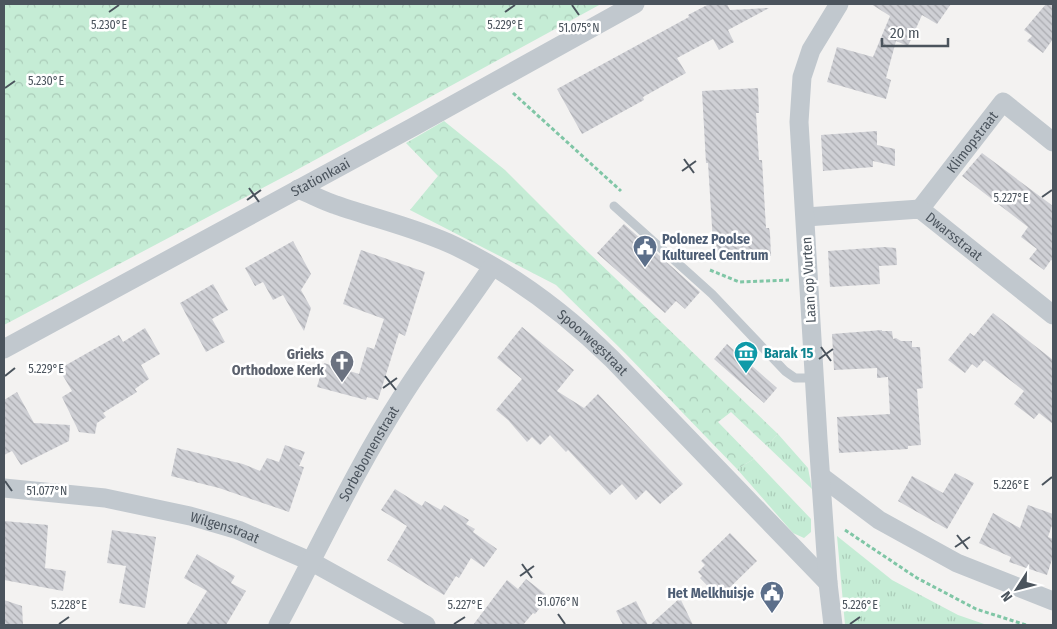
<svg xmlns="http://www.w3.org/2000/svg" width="1057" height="629" viewBox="0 0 1057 629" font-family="'Fira Sans Condensed',sans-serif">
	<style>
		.grass { fill: url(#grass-tufts) }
		.forest { fill: url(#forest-crowns) }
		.building { fill: url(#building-back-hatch) }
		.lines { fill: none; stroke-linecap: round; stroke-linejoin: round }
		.path { stroke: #80c6a6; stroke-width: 3; stroke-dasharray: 4 2.5; stroke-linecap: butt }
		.lane { stroke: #c1c8ce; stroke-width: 9 }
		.street { stroke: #c1c8ce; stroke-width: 19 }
		.ticks { fill: none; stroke: #4b545d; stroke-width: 2 }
		.labels { text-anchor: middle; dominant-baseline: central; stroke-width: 5; stroke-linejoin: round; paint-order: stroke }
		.street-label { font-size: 14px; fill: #4b545d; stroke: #fff }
		.service-label { font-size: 14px; font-weight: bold; fill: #4e5e75; stroke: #fff; text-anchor: start }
		.culture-label { font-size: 14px; font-weight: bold; fill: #0d838f; stroke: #fff; text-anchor: start }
		.worship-label { font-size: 14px; font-weight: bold; fill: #5b616d; stroke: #fff; text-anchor: end }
		.ticks-label { font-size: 12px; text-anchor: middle; fill: #4b545d; stroke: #fff; stroke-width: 5; stroke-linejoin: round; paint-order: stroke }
	</style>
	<defs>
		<pattern id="grass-tufts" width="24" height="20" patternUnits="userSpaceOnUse" patternTransform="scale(1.25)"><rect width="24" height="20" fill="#c5ecd5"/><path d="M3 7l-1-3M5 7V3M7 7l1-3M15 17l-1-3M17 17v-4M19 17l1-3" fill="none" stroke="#abccb9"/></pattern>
		<pattern id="forest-crowns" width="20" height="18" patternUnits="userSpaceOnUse" patternTransform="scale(1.25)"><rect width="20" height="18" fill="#c5ecd5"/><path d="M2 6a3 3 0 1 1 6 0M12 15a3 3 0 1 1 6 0" fill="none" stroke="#abccb9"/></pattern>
		<pattern id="building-back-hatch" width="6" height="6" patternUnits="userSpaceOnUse" patternTransform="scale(1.25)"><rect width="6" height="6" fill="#cfd0d5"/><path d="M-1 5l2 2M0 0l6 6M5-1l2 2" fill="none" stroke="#aaabb0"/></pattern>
	</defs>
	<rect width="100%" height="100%" fill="#f3f2f1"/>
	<path class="grass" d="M778,434L808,468L812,489L767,446Z
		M754,459L811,519V532L804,538L793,533L737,469Z
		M837,536L892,580L958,615L987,625H845Z"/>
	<path class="forest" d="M4,4H601L291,173L4,325Z
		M444,121L505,170L567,232L778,434L767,446L731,412L718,422L754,459L737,469L625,353L556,285L410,210L438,176L406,143Z"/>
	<path class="building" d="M709,4H727L730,10L769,8L728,30L734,42L719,50L713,39L677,58L686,73L643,97L644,100L582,134L557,89L689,17L688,15Z
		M871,4H951L937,24L922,15L908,46L896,41L886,78L891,80L886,99L827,82L837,47L873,57L890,16Z
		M1046,4H1053V39L1043,53L1027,41L1032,36L1024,30Z
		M758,88L759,113H756L759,160H762L766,228H769L770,233L771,256L714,259L708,163H706L702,91Z
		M877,131V145L895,149V166L873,161V167L823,171L821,135Z
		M982,153L1053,206V261L1051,260L1044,270L1029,259L1037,249L1021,237L1028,227L962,176Z
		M624,224L700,292L685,309L676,301L665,313L597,253Z
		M293,241L311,274L301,290L311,308L304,331L283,295L273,300L263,282L255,286L245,268Z
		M884,247L896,248L897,265L879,266L880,284L830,287L828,251Z
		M361,250L425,272L405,336L399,333L378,400L367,397L366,400L317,387L324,363L359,374L367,347L374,349L384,319L343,304Z
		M213,284L228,310L212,319L225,342L206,352L180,303Z
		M993,313L1053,360V424L1039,413L1034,419L1014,404L1024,391L984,360L977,368L972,364L965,373L948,360L970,333L974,336Z
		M522,327L574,370L557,391L584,408L598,394L683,484L660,504L646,490L636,500L622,484L610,495L568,450L566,452L550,435L540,445L532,437L527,442L508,420L496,410L522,379L497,358Z
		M145,328L160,354L141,365L149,379L135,389L137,392L103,413L106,417L97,423L95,434L79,432L62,397L72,391L59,369L119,335L123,342Z
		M882,330V331H892L893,339L896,338L901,341H912V347H920L923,388L917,389L921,445L908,446V449L839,453L837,417L890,414L888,377L877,378V368L834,370L832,334Z
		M727,344L777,388L764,403L714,359Z
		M17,392L34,423L70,425L69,441L21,465L12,451L4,455V400Z
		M285,445L305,452L299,466L304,467L289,512L219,488L171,476L177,448L243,464L260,471L267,458L279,462Z
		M955,473L974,483L947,529L898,501L912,476L943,493Z
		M395,489L422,506L425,501L441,510L444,505L469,520L466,524L475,529L473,532L497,549L484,567L471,558L459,578L456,576L444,595L387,560L407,526L381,510Z
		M1028,505L1053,514V522L1048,537L1053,539V556L1047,575L1009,562L1011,557L979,543L993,513L1020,528Z
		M4,521L48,525L45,568L66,571L63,591L4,580Z
		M112,530L156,537L145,608L119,603L126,566L107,563Z
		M730,533L757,561L719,598L700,578L702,576L698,572L705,565L701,561Z
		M197,554L235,576L231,583L246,591L226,625H186L207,591L184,578Z
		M526,579L549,597L535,614L533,613L523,625H473L507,580L518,589Z
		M680,598L693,625H650Z
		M4,600L22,606L23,625H4Z
		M636,601L648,625H623L616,611Z"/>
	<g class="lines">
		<path class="path" d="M513,93L621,191
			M710,270L739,282L789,280
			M845,530L917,578L976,609L1026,625"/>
		<path class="lane" d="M614,206L712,294L785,371L795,378H815"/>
		<g class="street">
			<path id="s1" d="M298,189C311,194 323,201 336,205C376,219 417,228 455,246C513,274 566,314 612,359L828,583"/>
			<path id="s2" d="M920,209L1003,102L1053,142"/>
			<path id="s3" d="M806,217L920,209L1053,315"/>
			<path id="s4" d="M4,349L413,127L635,4"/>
			<path d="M822,477L879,520L957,563L1053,601"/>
			<path id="s5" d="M4,488L105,498L190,516L238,530L312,562L426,625"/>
			<path id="s6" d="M278,625C319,548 356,468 403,395C431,351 463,310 492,267"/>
			<path d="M833,625L828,583L818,439L799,122L802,77L811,50L839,4"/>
		</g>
	</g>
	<path class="ticks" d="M572,5L579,15M109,12L119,5M505,12L515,5M5,88L15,81M684,159L694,173M682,171L696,161M249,188L259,202M1042,197L1052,190M247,200L261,190M821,347L831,361M819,359L833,349M5,376L15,368M385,376L396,390M383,388L397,378M5,481L12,491M1042,485L1052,477M957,535L968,549M955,547L970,537M522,564L532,578M520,576L534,566M558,614L565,624M59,624L69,617M454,624L465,617M850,624L860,617"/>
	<defs>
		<symbol id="civic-pin" viewBox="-11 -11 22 30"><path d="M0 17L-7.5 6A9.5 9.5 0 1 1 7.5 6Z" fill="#5c6f8a" stroke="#fff"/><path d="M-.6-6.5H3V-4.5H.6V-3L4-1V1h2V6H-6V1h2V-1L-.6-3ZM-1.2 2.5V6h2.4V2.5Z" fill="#fff"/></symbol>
		<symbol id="museum-pin" viewBox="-11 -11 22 30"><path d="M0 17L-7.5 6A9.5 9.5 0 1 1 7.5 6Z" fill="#0f9aa8" stroke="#fff"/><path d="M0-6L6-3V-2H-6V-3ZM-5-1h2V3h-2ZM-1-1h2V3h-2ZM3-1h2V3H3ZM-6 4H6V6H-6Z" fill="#fff"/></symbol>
		<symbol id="church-pin" viewBox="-11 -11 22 30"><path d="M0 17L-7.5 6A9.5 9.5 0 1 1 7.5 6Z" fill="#6b7280" stroke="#fff"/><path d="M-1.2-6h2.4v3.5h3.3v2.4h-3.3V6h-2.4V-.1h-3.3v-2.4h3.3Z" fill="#fff"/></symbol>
	</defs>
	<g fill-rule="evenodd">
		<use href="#civic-pin" x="631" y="233" width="28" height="38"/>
		<use href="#museum-pin" x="732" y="339" width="28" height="38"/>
		<use href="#church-pin" x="328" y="348" width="28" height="38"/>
		<use href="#civic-pin" x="758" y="579" width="28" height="38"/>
	</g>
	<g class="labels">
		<g class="street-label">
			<text stroke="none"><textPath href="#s2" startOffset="85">Klimopstraat</textPath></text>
			<text stroke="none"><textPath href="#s4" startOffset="360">Stationkaai</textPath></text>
			<text stroke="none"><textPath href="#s3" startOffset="158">Dwarsstraat</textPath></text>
			<text transform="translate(809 280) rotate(-93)">Laan op Vurten</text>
			<text stroke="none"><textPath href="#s1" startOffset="336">Spoorwegstraat</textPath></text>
			<text stroke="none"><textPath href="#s6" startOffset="194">Sorbebomenstraat</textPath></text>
			<text stroke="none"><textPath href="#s5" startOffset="225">Wilgenstraat</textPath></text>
		</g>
		<g class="service-label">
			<text x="662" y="239">Polonez Poolse<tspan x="662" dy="16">Kultureel Centrum</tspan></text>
			<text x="754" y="593" text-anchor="end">Het Melkhuisje</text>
		</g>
		<g class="culture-label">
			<text x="764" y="353">Barak 15</text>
		</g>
		<g class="worship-label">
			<text x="324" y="354">Grieks<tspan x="324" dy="16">Orthodoxe Kerk</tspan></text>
		</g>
	</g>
	<g class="ticks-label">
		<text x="109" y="29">5.230°E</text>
		<text x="505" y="29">5.229°E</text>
		<text x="579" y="32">51.075°N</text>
		<text x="46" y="85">5.230°E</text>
		<text x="1011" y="202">5.227°E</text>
		<text x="46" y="373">5.229°E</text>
		<text x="1011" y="489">5.226°E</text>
		<text x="47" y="495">51.077°N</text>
		<text x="558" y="606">51.076°N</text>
		<text x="69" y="609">5.228°E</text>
		<text x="465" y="609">5.227°E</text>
		<text x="860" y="609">5.226°E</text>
	</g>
	<rect width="1057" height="629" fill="none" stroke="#4b545d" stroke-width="10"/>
	<g transform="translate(1017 589) rotate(234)" stroke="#ffffff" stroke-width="4" paint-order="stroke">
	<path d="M0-4L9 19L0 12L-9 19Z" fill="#4b545d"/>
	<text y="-8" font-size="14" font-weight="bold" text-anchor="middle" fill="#4b545d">N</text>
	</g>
	<path d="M882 38v8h66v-8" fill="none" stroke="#4b545d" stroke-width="2.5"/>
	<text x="890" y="38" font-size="15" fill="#4b545d" stroke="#ffffff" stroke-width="4" paint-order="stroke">20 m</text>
</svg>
